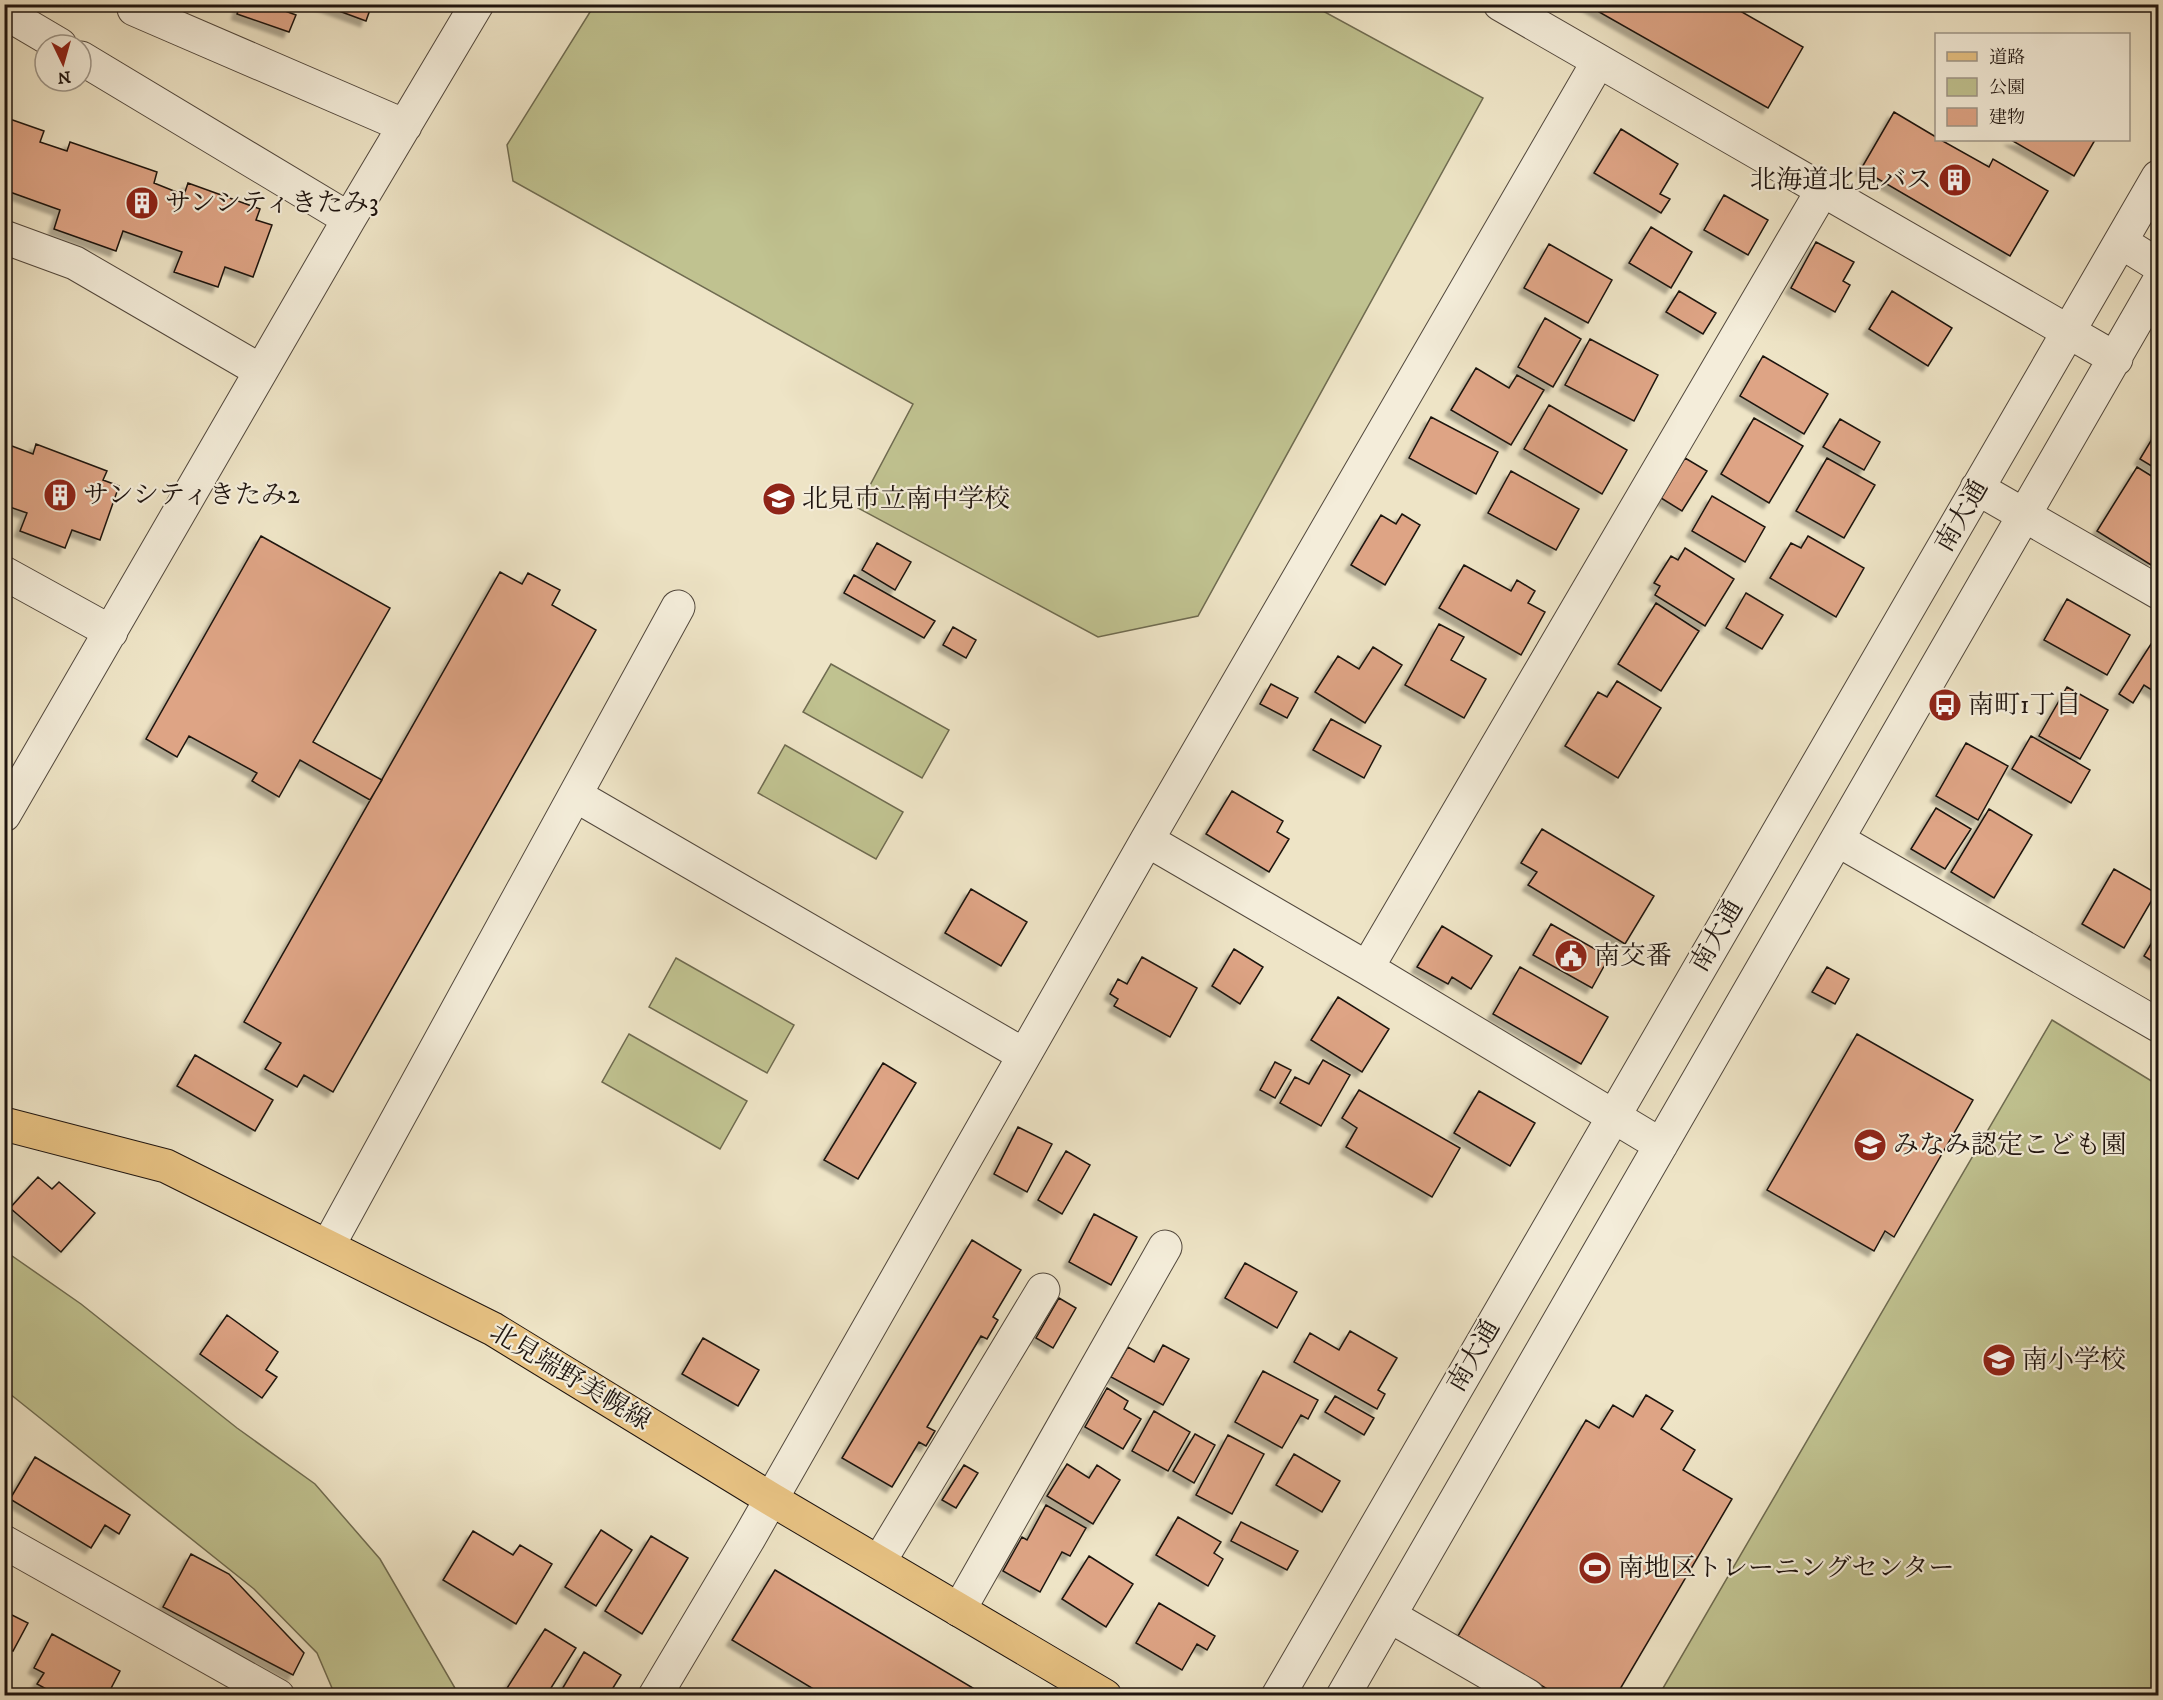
<svg xmlns="http://www.w3.org/2000/svg" width="2163" height="1700" viewBox="0 0 2163 1700" font-family="'IM FELL DW Pica','Noto Serif JP',serif">
	<style>
		.green { fill: #c0c290; stroke: #6f6b50; stroke-width: 1.5 }
		.building { fill: #dea485; stroke: #1e140f; stroke-width: 1.5; filter: url(#shadow) }
		.lines { fill: none; stroke-linecap: round; stroke-linejoin: round }
		.minor-casing { stroke: #52483d; stroke-width: 35 }
		.major-casing { stroke: #1e140f; stroke-width: 35 }
		.minor { stroke: #f4edda; stroke-width: 33 }
		.major { stroke: #e7c283; stroke-width: 33 }
		.labels { text-anchor: middle; dominant-baseline: central; stroke-width: 4.5; stroke-linejoin: round; paint-order: stroke }
		.poi-label { font-size: 26px; fill: #1e140f; stroke: #f4edda; text-anchor: start }
		.street-label { font-size: 26px; fill: #1e140f; stroke: #f4edda }
	</style>
	<defs>
		<filter id="shadow"><feDropShadow dx="-5.5" dy="5.5" stdDeviation="1.5" flood-color="#0004"/></filter>
	</defs>
	<rect width="100%" height="100%" fill="#eee4c6"/>
	<filter id="stains"><feTurbulence type="fractalNoise" baseFrequency=".00333" numOctaves="4"/><feColorMatrix values="0 0 0 0 .2 0 0 0 0 .09 0 0 0 0 .02 0 0 0 .5 -.17"/></filter>
	<radialGradient id="worn" r=".72"><stop offset=".6" stop-color="#630" stop-opacity="0"/><stop offset="1" stop-color="#630" stop-opacity=".3"/></radialGradient>
	<path class="green" d="M595,4L1312,5L1483,98L1198,616L1098,637L858,508L913,404L513,181L507,145Z
		M831,664L949,730L922,778L803,712Z
		M785,745L903,812L876,859L758,793Z
		M676,958L794,1025L767,1073L649,1007Z
		M2052,1020L2158,1085V1695H1659Z
		M629,1034L747,1101L720,1149L602,1082Z
		M5,1251L81,1304L237,1428L315,1484L380,1559L459,1695H335L317,1653L254,1589L5,1390Z"/>
	<path class="building" d="M240,4H266L296,15L289,32L237,14Z
		M320,4H372L366,21Z
		M1585,4H1728L1803,47L1768,108Z
		M1894,112L1936,137V140H1941L1989,167L1993,159L2048,191L2010,256L1861,169Z
		M4,117L44,131L40,142L67,151L70,142L157,172L154,183L184,195L188,183L260,209L256,220L272,225L253,277L225,267L218,287L174,272L182,252L123,231L116,251L54,229L60,210L7,191L4,197Z
		M1621,129L1678,164L1660,194L1670,199L1661,213L1594,173Z
		M2011,140H2095L2074,176Z
		M1724,195L1768,220L1748,255L1704,230Z
		M1651,227L1692,252L1671,288L1629,263Z
		M1816,242L1854,262L1843,281L1850,285L1835,312L1791,288Z
		M1549,244L1612,280L1588,323L1524,288Z
		M1679,291L1716,313L1703,334L1666,312Z
		M1892,291L1952,328L1928,366L1869,329Z
		M1545,318L1581,339L1553,387L1518,367Z
		M1590,339L1658,375L1634,421L1565,385Z
		M1763,356L1828,394L1804,434L1740,396Z
		M1476,368L1509,388L1517,375L1544,390L1511,445L1451,410Z
		M1549,405L1627,450L1602,494L1524,449Z
		M1431,417L1498,452L1476,494L1409,458Z
		M1754,418L1803,446L1769,503L1721,474Z
		M1840,419L1880,442L1864,470L1823,447Z
		M2158,429V470L2140,459Z
		M4,443L33,454L36,444L107,471L103,480L119,486L100,540L72,530L65,548L20,531L27,513L4,505Z
		M1685,458L1707,471L1682,511L1661,498Z
		M1827,458L1875,485L1844,538L1796,511Z
		M2137,467L2158,480V553L2151,565L2097,531Z
		M1511,471L1579,509L1556,550L1488,513Z
		M1712,496L1765,527L1745,562L1692,531Z
		M1402,514L1420,525L1385,585L1351,565L1381,515L1396,524Z
		M261,536L390,608L313,742L382,780L370,800L300,760L279,797L252,781L257,773L189,736L177,757L146,739Z
		M1808,536L1864,568L1836,617L1770,578L1791,543L1801,548Z
		M877,543L911,562L895,590L862,570Z
		M1685,548L1734,579L1705,626L1655,595L1660,586L1654,583L1671,556L1678,560Z
		M1464,565L1511,591L1517,580L1535,591L1528,603L1545,612L1521,655L1439,608Z
		M500,572L522,584L528,573L560,590L552,605L596,630L333,1092L304,1075L297,1087L265,1069L281,1043L244,1022Z
		M854,575L935,621L924,638L844,593Z
		M1746,593L1783,615L1762,649L1726,628Z
		M2067,599L2130,635L2107,675L2044,640Z
		M1656,603L1699,631L1661,691L1618,664Z
		M1439,624L1464,637L1451,660L1486,679L1464,718L1405,685Z
		M953,627L976,640L966,658L943,645Z
		M2151,644L2158,648V694L2144,685L2133,703L2119,694Z
		M1373,647L1402,665L1365,723L1315,692L1338,656L1359,669Z
		M1617,681L1661,708L1618,778L1565,746L1598,692L1607,697Z
		M1271,684L1298,698L1287,718L1260,704Z
		M2067,687L2108,710L2080,759L2039,736Z
		M1331,719L1381,746L1364,778L1313,750Z
		M2031,736L2090,770L2071,803L2012,769Z
		M1966,743L2008,766L1978,820L1936,796Z
		M1232,791L1283,821L1277,832L1289,839L1269,872L1206,834Z
		M1936,808L1971,829L1945,869L1911,849Z
		M1989,809L2032,835L1994,898L1951,872Z
		M1542,829L1654,896L1625,944L1528,885L1537,872L1521,863Z
		M2114,869L2156,893L2124,948L2082,924Z
		M971,889L1027,922L1001,966L945,933Z
		M1551,924L1609,957L1592,988L1533,955Z
		M1442,926L1492,956L1471,989L1452,977L1448,984L1417,967Z
		M2158,932V965L2144,956Z
		M1234,949L1263,967L1240,1004L1212,986Z
		M1142,957L1197,988L1170,1037L1114,1006L1118,999L1110,994L1118,979L1127,984Z
		M1520,967L1608,1017L1581,1064L1493,1014Z
		M1827,967L1849,979L1835,1004L1812,992Z
		M1338,997L1389,1029L1362,1072L1311,1040Z
		M1857,1034L1973,1100L1894,1237L1885,1231L1874,1251L1767,1190Z
		M195,1055L273,1100L255,1131L177,1086Z
		M1323,1060L1350,1075L1321,1126L1280,1103L1295,1077L1309,1084Z
		M1275,1062L1291,1070L1275,1098L1260,1090Z
		M883,1063L916,1083L858,1179L824,1160Z
		M1359,1090L1460,1148L1432,1197L1346,1147L1357,1128L1342,1118Z
		M1479,1091L1535,1123L1510,1166L1454,1133Z
		M1018,1127L1052,1144L1027,1192L994,1174Z
		M1066,1151L1090,1165L1062,1214L1038,1200Z
		M38,1177L52,1189L59,1182L95,1213L61,1252L10,1208Z
		M1094,1214L1137,1237L1111,1285L1069,1262Z
		M972,1240L1021,1270L993,1317L998,1320L987,1339L981,1336L927,1427L935,1431L926,1446L919,1442L892,1487L842,1458Z
		M1245,1263L1297,1292L1277,1328L1225,1298Z
		M1059,1298L1076,1308L1053,1348L1036,1338Z
		M227,1315L278,1352L266,1370L277,1377L262,1398L200,1354Z
		M1350,1331L1397,1358L1378,1390L1385,1394L1377,1409L1294,1362L1310,1333L1339,1350Z
		M703,1338L759,1370L738,1406L682,1374Z
		M1163,1345L1189,1359L1163,1405L1111,1377L1128,1347L1154,1362Z
		M1263,1371L1318,1400L1308,1419L1301,1415L1282,1448L1235,1422Z
		M1107,1388L1128,1401L1124,1409L1141,1419L1123,1449L1085,1427Z
		M1646,1395L1673,1411L1661,1429L1695,1450L1683,1470L1732,1499L1616,1696H1559L1458,1636L1586,1420L1599,1428L1613,1405L1633,1417Z
		M1335,1396L1374,1418L1364,1435L1325,1412Z
		M1154,1411L1190,1432L1168,1471L1132,1451Z
		M1195,1434L1215,1445L1194,1483L1173,1471Z
		M1228,1435L1264,1454L1232,1514L1196,1495Z
		M1294,1454L1340,1481L1322,1512L1276,1485Z
		M35,1457L130,1515L119,1534L105,1525L91,1548L10,1499Z
		M1067,1464L1089,1478L1097,1465L1120,1480L1093,1524L1047,1496Z
		M964,1465L978,1473L956,1508L942,1500Z
		M1046,1505L1086,1528L1070,1556L1062,1552L1040,1592L1003,1571L1022,1537L1027,1540Z
		M1178,1517L1221,1542L1214,1553L1223,1559L1208,1586L1156,1555Z
		M1241,1522L1298,1551L1287,1570L1231,1541Z
		M601,1530L632,1550L596,1606L565,1587Z
		M473,1531L513,1555L520,1545L552,1564L516,1624L443,1580Z
		M651,1536L688,1558L642,1634L605,1611Z
		M191,1554L229,1574L304,1653L293,1675L163,1607Z
		M1089,1556L1133,1584L1106,1627L1062,1599Z
		M775,1570L983,1694L825,1696L732,1640Z
		M1159,1603L1215,1636L1207,1650L1197,1644L1182,1670L1136,1643Z
		M4,1611L28,1623L13,1651L4,1648Z
		M545,1629L576,1648L546,1696H502Z
		M52,1634L120,1671L107,1696H59L37,1684L44,1673L34,1668Z
		M584,1652L621,1675L608,1696H558Z"/>
	<g class="lines">
		<defs>
			<path id="minor" d="M1500,4L2116,359
				M134,9L405,126
				M4,12L60,45
				M81,58L349,219
				M4,237L75,263L261,371
				M2121,242L2158,265
				M1977,488L2158,592
				M4,573L111,632
				M575,795L1024,1055
				M4,815L349,219L477,4
				M1147,840L1367,968L1661,1145
				M1838,840L2158,1025
				M1367,968L1822,191
				M328,1246L678,607
				M4,1542L278,1696
				M879,1562L1043,1290
				M959,1610L1165,1247
				M1390,1616L1528,1696
				M655,1696L749,1538L1147,840L1598,62
				M1278,1696L2158,177
				M1343,1696L2158,283"/>
			<path id="major" d="M4,1124L166,1166L493,1329L771,1499L1105,1696"/>
		</defs>
		<use href="#minor" class="minor-casing"/>
		<use href="#major" class="major-casing"/>
		<use href="#minor" class="minor"/>
		<use href="#major" class="major"/>
	</g>
	<defs>
		<symbol id="building-disc" viewBox="-11 -11 22 22"><circle r="9.5" fill="#8f2418" stroke="#f4edda"/><path d="M-4-6H4V6H1V3H-1V6H-4ZM-2.5-4.3h1.7v1.8h-1.7ZM.8-4.3h1.7v1.8H.8ZM-2.5-1h1.7V.8h-1.7ZM.8-1h1.7V.8H.8Z" fill="#fff"/></symbol>
		<symbol id="school-disc" viewBox="-11 -11 22 22"><circle r="9.5" fill="#8f2418" stroke="#f4edda"/><path d="M0-5L7-2L0 1L-7-2ZM-4 1L0 2.5L4 1V4Q0 6-4 4Z" fill="#fff"/></symbol>
		<symbol id="bus-disc" viewBox="-11 -11 22 22"><circle r="9.5" fill="#8f2418" stroke="#f4edda"/><path d="M-5-6H5V4H4V6H2V4H-2V6H-4V4H-5ZM-3.5-4V0h7V-4ZM-3.5 1.2v1.5H-2V1.2ZM2 1.2v1.5H3.5V1.2Z" fill="#fff"/></symbol>
		<symbol id="civic-disc" viewBox="-11 -11 22 22"><circle r="9.5" fill="#8f2418" stroke="#f4edda"/><path d="M-.6-6.5H3V-4.5H.6V-3L4-1V1h2V6H-6V1h2V-1L-.6-3ZM-1.2 2.5V6h2.4V2.5Z" fill="#fff"/></symbol>
		<symbol id="stadium-disc" viewBox="-11 -11 22 22"><circle r="9.5" fill="#8f2418" stroke="#f4edda"/><path d="M0-5a6.5 5 0 1 0 0 10a6.5 5 0 1 0 0-10ZM-3.5-1.8h7v3.6h-7Z" fill="#fff"/></symbol>
	</defs>
	<g fill-rule="evenodd">
		<use href="#building-disc" x="1936" y="161" width="38" height="38"/>
		<use href="#building-disc" x="123" y="184" width="38" height="38"/>
		<use href="#building-disc" x="41" y="476" width="38" height="38"/>
		<use href="#school-disc" x="760" y="480" width="38" height="38"/>
		<use href="#bus-disc" x="1926" y="686" width="38" height="38"/>
		<use href="#civic-disc" x="1552" y="937" width="38" height="38"/>
		<use href="#school-disc" x="1851" y="1126" width="38" height="38"/>
		<use href="#school-disc" x="1980" y="1341" width="38" height="38"/>
		<use href="#stadium-disc" x="1576" y="1549" width="38" height="38"/>
	</g>
	<g class="labels">
		<g class="poi-label">
			<text x="1932" y="180" text-anchor="end">北海道北見バス</text>
			<text x="165" y="203">サンシティきたみ3</text>
			<text x="83" y="495">サンシティきたみ2</text>
			<text x="802" y="499">北見市立南中学校</text>
			<text x="1968" y="705">南町1丁目</text>
			<text x="1594" y="956">南交番</text>
			<text x="1893" y="1145">みなみ認定こども園</text>
			<text x="2022" y="1360">南小学校</text>
			<text x="1618" y="1568">南地区トレーニングセンター</text>
		</g>
		<g class="street-label">
			<text transform="translate(1962 516) rotate(-60)">南大通</text>
			<text transform="translate(1717 936) rotate(-60)">南大通</text>
			<text transform="translate(1474 1356) rotate(-60)">南大通</text>
			<text transform="translate(570 1377) rotate(31)">北見端野美幌線</text>
		</g>
	</g>
	<rect width="2163" height="1700" fill="none" stroke="#eee4c6" stroke-width="24"/>
	<rect x="6" y="6" width="2151" height="1688" fill="none" stroke="#1e140f" stroke-width="3"/>
	<rect x="12" y="12" width="2139" height="1676" fill="none" stroke="#1e140f" stroke-width="1.5"/>
	<rect x="1935" y="33" width="195" height="108" fill="#f4edda" stroke="#9e9689" stroke-width="1.5"/>
	<rect x="1947" y="52" width="30" height="9" fill="#e7c283" stroke="#9e9689" stroke-width="1.5"/>
	<text x="1989" y="63" font-size="18" fill="#1e140f">道路</text>
	<rect x="1947" y="78" width="30" height="18" fill="#c0c290" stroke="#9e9689" stroke-width="1.5"/>
	<text x="1989" y="93" font-size="18" fill="#1e140f">公園</text>
	<rect x="1947" y="108" width="30" height="18" fill="#dea485" stroke="#9e9689" stroke-width="1.5"/>
	<text x="1989" y="123" font-size="18" fill="#1e140f">建物</text>
	<g transform="translate(63 63) rotate(175)"><circle r="28" fill="#f4edda" stroke="#9e9689" stroke-width="1.5"/>
	<path d="M0-4.5L10 22L0 15L-10 22Z" fill="#8f2418"/>
	<text y="-9" font-size="16" font-weight="bold" text-anchor="middle" fill="#1e140f">N</text>
	</g>
	<rect width="100%" height="100%" filter="url(#stains)"/>
	<rect width="100%" height="100%" fill="url(#worn)"/>
</svg>
